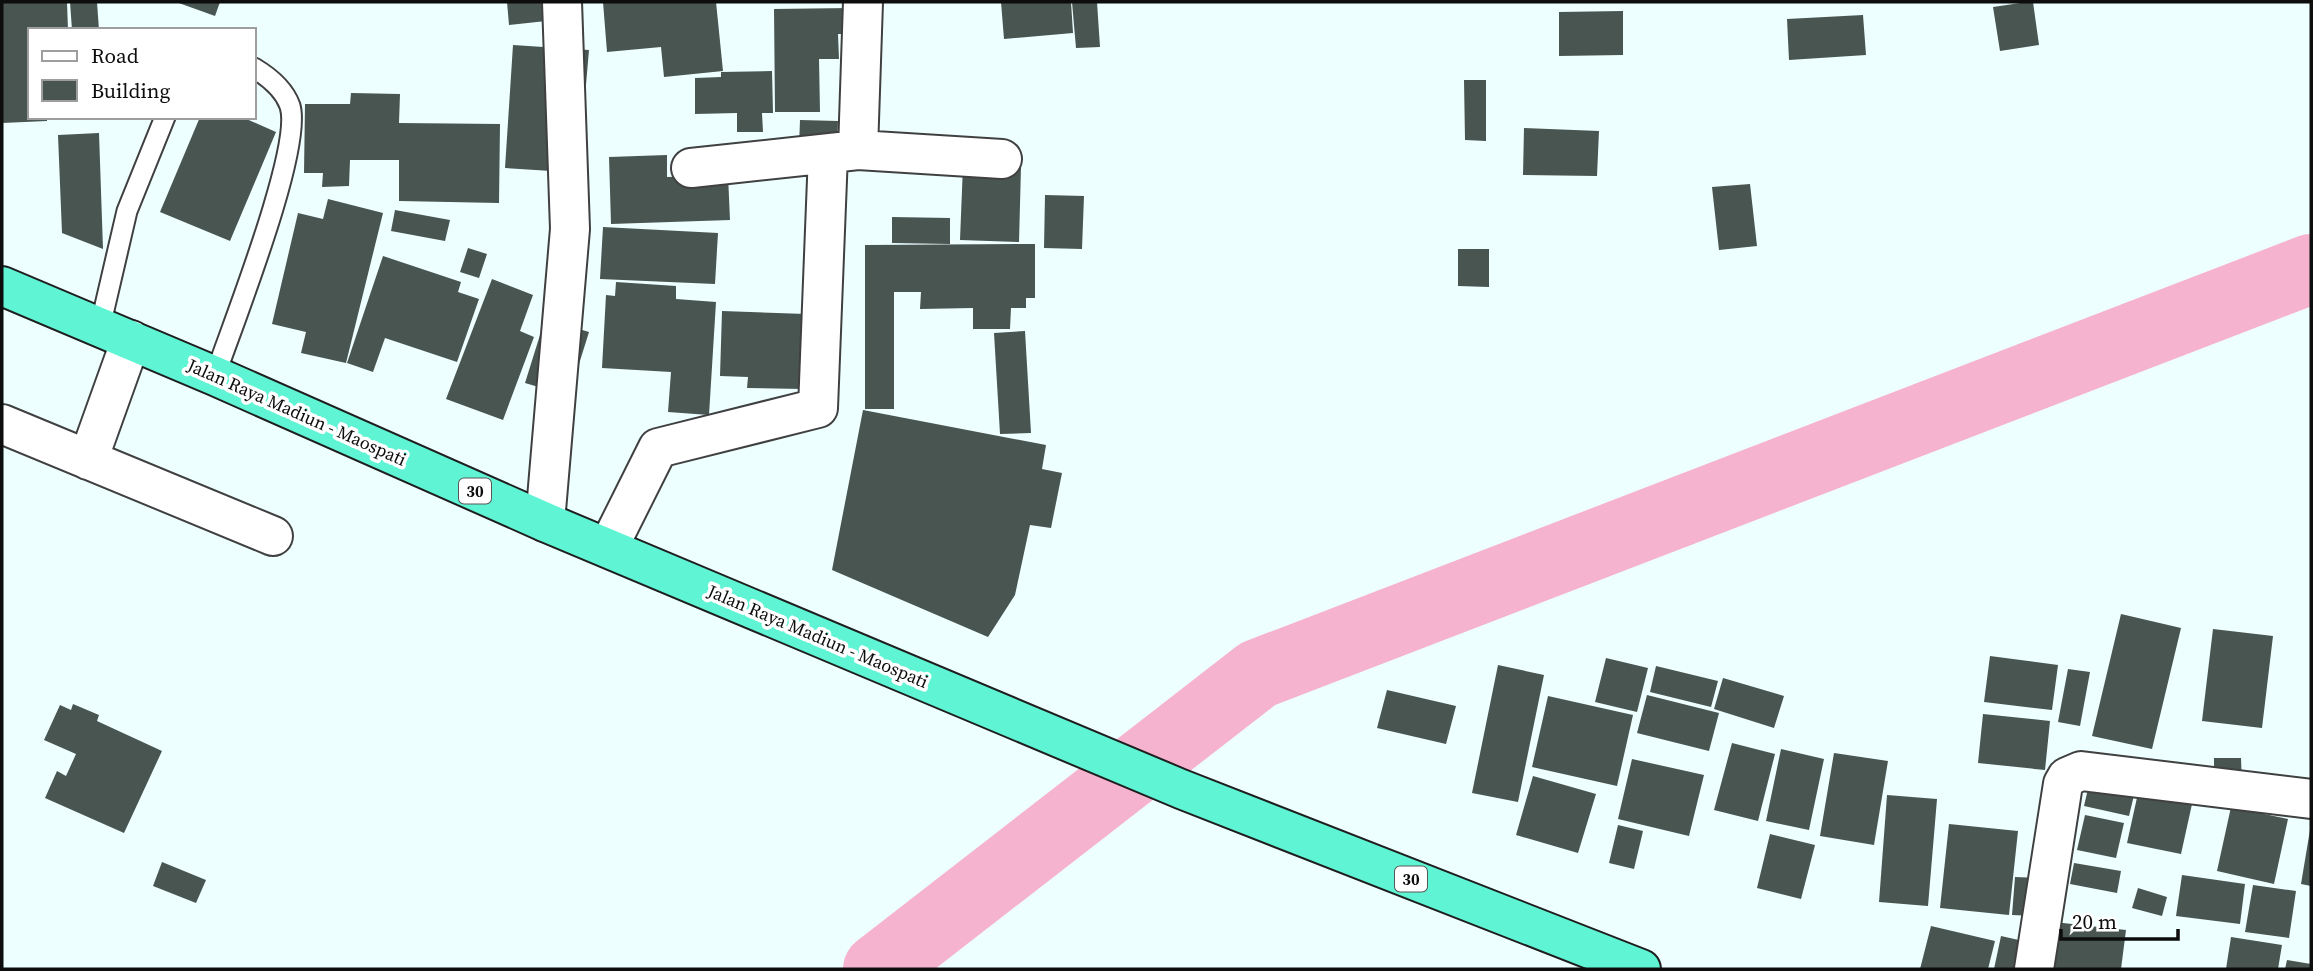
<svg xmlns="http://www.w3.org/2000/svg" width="2313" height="971" viewBox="0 0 2313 971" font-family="'Source Serif 4',serif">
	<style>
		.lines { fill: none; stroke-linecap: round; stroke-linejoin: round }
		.river { stroke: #f5b3d0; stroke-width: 70 }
		.building { fill: #495550 }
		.service-casing { stroke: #404040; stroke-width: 23 }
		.minor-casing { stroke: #404040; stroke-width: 42 }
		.trunk-casing { stroke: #1e1e1e; stroke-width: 42 }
		.service { stroke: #fff; stroke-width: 19 }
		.minor { stroke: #fff; stroke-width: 38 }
		.trunk { stroke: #5ff4d4; stroke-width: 38 }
		.labels { text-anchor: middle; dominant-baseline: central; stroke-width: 7; stroke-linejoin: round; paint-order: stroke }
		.shield { fill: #fff; stroke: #565656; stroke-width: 2 }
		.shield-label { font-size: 16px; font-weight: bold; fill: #0d0d0d }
		.street-label { font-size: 18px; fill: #0d0d0d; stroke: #fff }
	</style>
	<rect width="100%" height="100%" fill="#edffff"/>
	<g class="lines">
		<path class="river" d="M878,969L1258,674L2311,269"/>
	</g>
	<path class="building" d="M2,2H67L68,30H30V117H47V121L2,123Z
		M70,2H97L99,30H72Z
		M176,2H220L215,16Z
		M507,2H563L565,19L509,25Z
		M603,2H716L723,71L664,77L661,47L607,52Z
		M1001,2H1071L1073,33L1004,39Z
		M1072,2H1097L1100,47L1076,48Z
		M2027,2H2033L2039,45L2000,51L1993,7Z
		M850,8L851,34H838L839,59H819L820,112H775L774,9Z
		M1623,11V55L1559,56V12Z
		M1863,15L1866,55L1789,60L1787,19Z
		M513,45L589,50L584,108L551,171L505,168Z
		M772,71L773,113H762L763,132H737V113L695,114V78L721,77V72Z
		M1464,80H1486V141L1465,140Z
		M351,93L400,94L399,123L500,124L499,203L399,201V160H350L349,186L322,187L323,173H304L305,104H350Z
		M200,117H242L276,132L230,241L160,212Z
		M800,120L838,121L837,148L799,147Z
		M1524,128L1599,131L1597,176L1523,175Z
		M99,133L103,249L62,233L58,135Z
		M667,155V177L728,175L730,220L611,224L609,157Z
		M963,165L1021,167L1019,242L960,240Z
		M1750,184L1757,246L1719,250L1712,187Z
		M1045,195L1084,196L1082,249L1044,248Z
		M328,199L383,213L346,363L301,353L306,332L272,324L298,213L323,219Z
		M395,210L450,220L445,241L391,231Z
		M892,217L950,218V244L892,243Z
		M603,227L718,233L715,284L600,279Z
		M1035,244V298H1026V308H1011L1010,329H973V308L920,309L921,292H894V409H865V245Z
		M468,248L487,254L479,278L460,272Z
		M1458,249H1489V287L1458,286Z
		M383,256L461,282L458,292L479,299L457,362L385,338L373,372L347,363Z
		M492,279L533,295L520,331L534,337L503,420L446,399Z
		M616,282L676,286V299L716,302L709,415L668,412L671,372L602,368L606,295L615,296Z
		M722,311L806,314L803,389L747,388L748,377L720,376Z
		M545,319L589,332L569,396L525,383Z
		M1025,331L1031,433L1000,434L994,333Z
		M863,410L1046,445L1042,469L1062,473L1051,528L1030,525L1015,595L988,637L832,570Z
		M2121,614L2181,628L2152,749L2092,736Z
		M2213,629L2273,636L2262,728L2202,721Z
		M1990,656L2058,665L2052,710L1984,702Z
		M1606,658L1648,668L1637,712L1595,702Z
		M1498,665L1544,675L1518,802L1472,793Z
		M1656,666L1718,681L1711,707L1650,692Z
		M2068,669L2090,672L2080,726L2058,722Z
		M1723,678L1784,696L1774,728L1714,709Z
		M1387,690L1456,706L1446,744L1377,728Z
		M1647,695L1719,713L1709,751L1637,733Z
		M1548,696L1633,715L1617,786L1532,767Z
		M73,704L99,715L97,721L162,751L124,833L45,798L57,771L66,776L76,754L44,740L60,705L71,710Z
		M1983,714L2050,721L2045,770L1978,763Z
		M1732,743L1775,754L1758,821L1714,810Z
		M1781,749L1824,759L1809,830L1766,821Z
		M1834,753L1888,761L1874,845L1820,836Z
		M2214,758H2241L2242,785H2214Z
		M1632,759L1704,775L1689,836L1618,819Z
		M1533,776L1596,794L1578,853L1516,835Z
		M2090,780L2135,791L2129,816L2084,806Z
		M2140,784L2194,795L2181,854L2127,843Z
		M1887,795L1937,799L1928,906L1879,902Z
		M2231,807L2288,819L2274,884L2217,871Z
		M2085,815L2124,823L2116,858L2077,850Z
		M1949,824L2018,831L2009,915L1940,908Z
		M1618,825L1643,831L1634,869L1609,863Z
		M2310,830H2311V886L2301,884Z
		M1770,834L1815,845L1801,899L1757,888Z
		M162,862L206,880L196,903L153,886Z
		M2074,863L2121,871L2117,893L2070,884Z
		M2182,875L2245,884L2240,924L2176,916Z
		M2015,877L2038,878L2036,916L2012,915Z
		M2253,885L2296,891L2289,938L2245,932Z
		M2138,888L2167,897L2162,916L2132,908Z
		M2054,922L2126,930L2121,969H2049Z
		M1931,926L1995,941L1988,969H1920Z
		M2001,936L2032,943L2026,969H1994Z
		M2231,937L2282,945L2278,969H2226Z
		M2287,960L2311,964V969H2285Z"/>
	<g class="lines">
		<defs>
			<path id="service" d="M100,327L127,211L165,117
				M215,376C232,326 303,148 290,106C284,89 269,77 254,68"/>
			<path id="minor" d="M858,150L1002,159
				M691,168L858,150L863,2
				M2,424L273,536
				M88,460L131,340
				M545,522L570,229L562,2
				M608,548L658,448L818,408L828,154
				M2034,969L2063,784L2067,777L2081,771L2311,799"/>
			<path id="trunk" d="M2,286L215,376L545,522L1181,789L1641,969"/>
		</defs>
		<use href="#service" class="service-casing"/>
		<use href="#minor" class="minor-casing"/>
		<use href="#trunk" class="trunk-casing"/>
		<use href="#service" class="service"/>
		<use href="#minor" class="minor"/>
		<use href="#trunk" class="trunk"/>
	</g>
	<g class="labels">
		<g class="shield">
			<rect x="459" y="478.5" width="32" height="25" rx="5"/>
			<rect x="1395" y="866.5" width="32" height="25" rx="5"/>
		</g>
		<g class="shield-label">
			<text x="475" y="491">30</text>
			<text x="1411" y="879">30</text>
		</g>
		<g class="street-label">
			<text transform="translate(297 412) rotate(24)">Jalan Raya Madiun - Maospati</text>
			<text transform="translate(818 636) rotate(23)">Jalan Raya Madiun - Maospati</text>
		</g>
	</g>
	<rect width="2313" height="971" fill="none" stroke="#0d0d0d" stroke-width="7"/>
	<rect x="28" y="28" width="228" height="91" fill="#ffffff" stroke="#9e9e9e" stroke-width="2"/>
	<rect x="42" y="51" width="35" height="10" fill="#ffffff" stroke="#9e9e9e" stroke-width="2"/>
	<text x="91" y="63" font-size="21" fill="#0d0d0d">Road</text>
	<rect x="42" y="80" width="35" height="21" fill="#495550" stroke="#9e9e9e" stroke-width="2"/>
	<text x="91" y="98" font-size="21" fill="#0d0d0d">Building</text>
	<path d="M2061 929v10h117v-10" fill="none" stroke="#0d0d0d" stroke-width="3.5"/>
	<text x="2072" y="929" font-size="21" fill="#0d0d0d" stroke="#ffffff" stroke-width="5" paint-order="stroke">20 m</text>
</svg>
